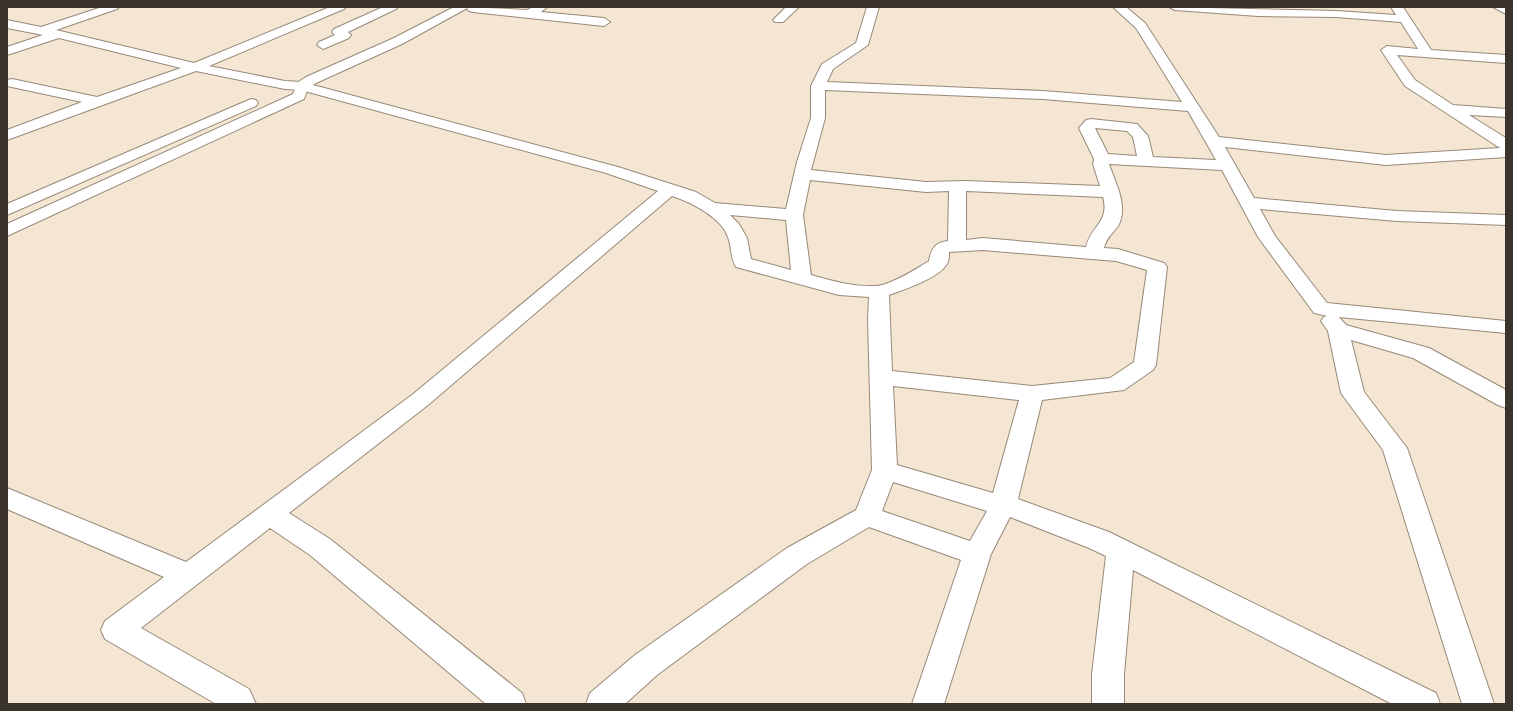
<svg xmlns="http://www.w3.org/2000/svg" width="1513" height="711" viewBox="0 0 1513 711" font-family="'Exo 2',sans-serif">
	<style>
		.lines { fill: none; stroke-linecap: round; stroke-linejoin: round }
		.street-casing { stroke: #978978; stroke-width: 2 }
		.secondary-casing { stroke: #978978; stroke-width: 2 }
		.street { fill: #fff; fill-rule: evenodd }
		.secondary { fill: #fff; fill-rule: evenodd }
	</style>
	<rect width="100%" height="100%" fill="#f5e5d3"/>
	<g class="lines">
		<defs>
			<path id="street" d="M102,7H119L117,9L56,30L194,63L330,7H346L344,9L209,66L285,81L302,82L618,167L696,192L715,203L786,209L797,162L811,118V86L822,64L856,43L867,7H879L868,45L833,69L827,82L1043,91L1182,102L1136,28L1113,7H1126L1145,23L1219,137L1386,155L1500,148L1405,86L1381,50L1387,46L1418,49L1401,22L1336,17L1258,16L1175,10L1169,7L1336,11L1396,15L1391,7H1403L1431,50L1506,55V63L1397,55L1415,80L1453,105L1506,109V117L1469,115L1506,138V157L1386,165L1225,147L1254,198L1397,211L1506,215V225L1397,221L1260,209L1275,236L1327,303L1506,321V333L1339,317L1346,325L1429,348L1506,390V408L1498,405L1413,358L1351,340L1364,392L1407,448L1494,704H1462L1383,450L1341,393L1328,331L1321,321L1324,317L1327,316L1314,313L1258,237L1222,170L1109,164C1115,182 1127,203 1120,222C1116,232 1107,235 1104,248L1118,249L1164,263L1167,267L1156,365L1153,370L1124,390L1042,400L1018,499L1109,532L1436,693L1440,704H1392L1133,570L1124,674V704H1092V674L1106,556L1089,548L1010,517L991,554L944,704H912L961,560L869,527L807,564L657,675L625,704H586L590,693L635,655L787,548L856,510L872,470L868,319L869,297L839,295L736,267C730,257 732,248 728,237C722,218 691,202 672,196L428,405L289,513L330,539L522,693L526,704H486L310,555L270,528L141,628L249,689L256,704H216L105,639L101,630L105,621L164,577L7,509V488L186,562L412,395L658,191L606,173L301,90L285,89L196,71L7,140V130L82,102L7,86V80L12,79L97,97L181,68L59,38L7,55V47L43,35L7,28V20L41,27ZM825,90L1043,99L1188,111L1216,160L1153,157L1148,136L1137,124L1091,119L1086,120L1079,128L1094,159L1093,164L1100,186L966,181L926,182L811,170L825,118ZM1095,128L1127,131L1133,137L1137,156L1108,154ZM810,180L926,192L949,191L948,241C935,242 931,249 929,261C916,269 891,285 876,286C854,287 832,281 811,275L803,215ZM966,191L1103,197C1110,222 1091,226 1086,247L983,238L966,240ZM730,215L786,220L791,270L751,259L747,238L739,224ZM983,250L1116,261L1147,270L1134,362L1110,378L1032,386L892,371L889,295C903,290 939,278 947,264C949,261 949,256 949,252ZM893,386L1019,400L993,493L897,465ZM893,482L987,511L970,541L882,511Z
				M383,7H398L396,9L348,32L351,35L349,38L323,49L317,45L319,42L335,35L332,32L334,29Z
				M469,7L527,10L533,7H547L541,12L604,18L610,22L604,26L473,12L469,11L467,9Z
				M786,7H799L783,22H775L773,20Z"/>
			<path id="secondary" d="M454,7H469L402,44L316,83L308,88L304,99L7,236V224L293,94L297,83L306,77L394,38Z
				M1493,7H1506V14Z
				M251,99L256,100L258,103L256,106L7,215V204Z"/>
		</defs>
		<use href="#street" class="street-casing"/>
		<use href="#secondary" class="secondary-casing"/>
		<use href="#street" class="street"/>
		<use href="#secondary" class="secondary"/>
	</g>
	<rect width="1513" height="711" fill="none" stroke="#3a342d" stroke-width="16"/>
</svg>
